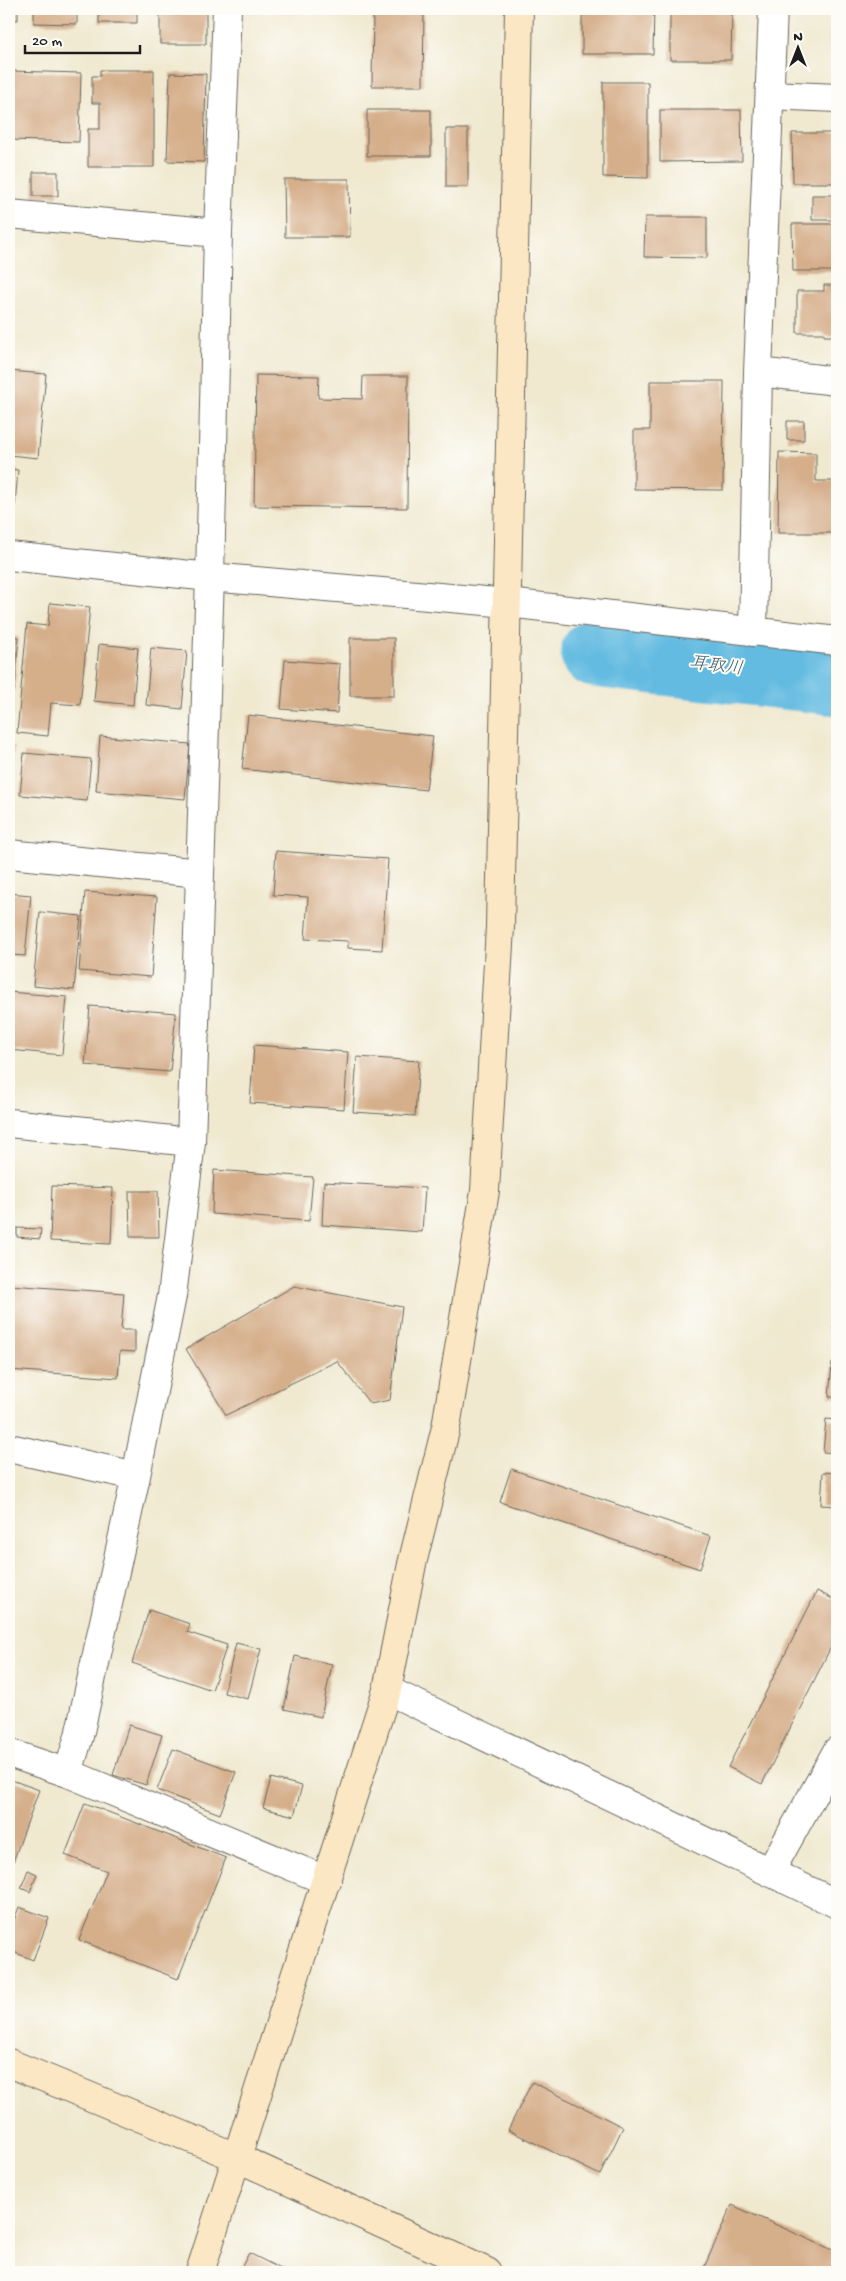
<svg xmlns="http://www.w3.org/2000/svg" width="846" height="2281" viewBox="0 0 846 2281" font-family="'Gochi Hand','Klee One',sans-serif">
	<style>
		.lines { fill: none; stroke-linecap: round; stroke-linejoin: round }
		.river { stroke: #64bbe1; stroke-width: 69 }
		.building { fill: #d5ae8a }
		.street-casing { stroke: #66645b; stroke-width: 30 }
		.secondary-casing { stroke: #66645b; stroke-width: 30 }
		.street { stroke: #fff; stroke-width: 28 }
		.secondary { stroke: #fbe7c3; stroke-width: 28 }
		.labels { text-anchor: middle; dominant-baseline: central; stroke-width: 4; stroke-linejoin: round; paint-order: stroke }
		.water-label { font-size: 18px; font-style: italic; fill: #395c6b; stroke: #fdfcf7 }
	</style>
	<rect width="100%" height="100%" fill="#fdfcf7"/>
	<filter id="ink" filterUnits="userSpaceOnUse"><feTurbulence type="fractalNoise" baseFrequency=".02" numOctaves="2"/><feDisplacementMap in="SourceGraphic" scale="10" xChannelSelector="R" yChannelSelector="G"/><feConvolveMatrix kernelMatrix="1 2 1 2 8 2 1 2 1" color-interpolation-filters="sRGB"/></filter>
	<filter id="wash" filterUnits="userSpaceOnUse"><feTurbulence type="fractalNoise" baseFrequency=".0096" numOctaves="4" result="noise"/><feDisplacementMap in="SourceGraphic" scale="20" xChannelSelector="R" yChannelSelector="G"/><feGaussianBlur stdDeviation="1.12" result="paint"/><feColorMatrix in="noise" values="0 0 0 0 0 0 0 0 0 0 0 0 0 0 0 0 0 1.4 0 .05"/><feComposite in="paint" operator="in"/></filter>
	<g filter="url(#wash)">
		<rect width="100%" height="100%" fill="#f0e9d0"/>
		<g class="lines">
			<path class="river" d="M595,653L837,681"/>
		</g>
		<g id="blocks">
			<path class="building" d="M9,9H18V20H9Z
				M34,9H77V24L34,23Z
				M99,9H137V23H99Z
				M373,9H424L423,86H372Z
				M582,9H654L653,54H582Z
				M807,9H837V14H807Z
				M160,10H206V44H160Z
				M670,10H732L731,60H670Z
				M100,70H154V167H88V129H100V103H92V76H100Z
				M9,71L81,73L79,142L9,140Z
				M170,73L206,74L204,162L167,161Z
				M603,82H648V178L603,177Z
				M367,110H431V156H367Z
				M660,110H741L742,161L660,162Z
				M446,129H468V187H446Z
				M792,133H837V183H793Z
				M33,172H58V196H33Z
				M284,179H349L350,237H285Z
				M812,195H837V220H812Z
				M645,217H707V258L644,257Z
				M792,224H837V271H793Z
				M824,285H837V336H824V333H797V291H824Z
				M9,371L46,374L38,458L9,455Z
				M256,375L319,376L318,398L362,399L363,376H408L407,508L254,506Z
				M650,381H724L723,490L634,489V430H650Z
				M787,421H804V440H787Z
				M779,452L816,453V481H837V533H778Z
				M9,469L18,470L15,505H9Z
				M50,603L90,607L80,705L51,703L48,736L17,733L27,624L48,626Z
				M9,636L19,637L14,691H9Z
				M350,638H394V696H350Z
				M99,644L138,648L133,705L94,701Z
				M151,648L187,651L182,709L146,705Z
				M285,660L340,664L337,713L281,709Z
				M248,715L433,736L426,790L242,769Z
				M100,736L190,744L185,799L96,791Z
				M9,746L14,747L10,790H9Z
				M24,753L91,759L87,801L20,795Z
				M276,851L388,859L382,950L348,948V941L305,939L308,897L273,895Z
				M85,892L157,897L151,977L79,971Z
				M9,893L31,895L25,956L9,955Z
				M40,912L81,916L74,990L33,986Z
				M9,992L67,997L62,1055L9,1050Z
				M90,1006L176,1013L170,1072L85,1065Z
				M254,1045L348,1052L344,1109L250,1103Z
				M357,1057L419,1061L415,1116L353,1112Z
				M214,1170L313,1177L309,1221L212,1214Z
				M324,1182L425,1188L422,1232L322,1225Z
				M52,1186L113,1188L111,1244L50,1241Z
				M129,1191H158L159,1237H130Z
				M17,1228L41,1229L40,1239L17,1237Z
				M9,1285L124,1293L121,1330H135V1352L120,1351L118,1378L9,1370Z
				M294,1286L402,1307L390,1400L370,1404L337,1361L226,1415L186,1349Z
				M836,1294H837V1330H833Z
				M832,1363L837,1364V1397H829Z
				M826,1419L837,1420V1453L823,1452Z
				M511,1469L711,1536L700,1569L500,1502Z
				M823,1472L837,1473V1506L821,1505Z
				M817,1591L837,1601V1635L762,1784L728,1767Z
				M149,1610L190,1624L187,1632L227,1645L212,1690L132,1663Z
				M236,1643L261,1649L248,1699L224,1693Z
				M295,1656L332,1664L321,1717L284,1709Z
				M129,1725L162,1735L146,1785L113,1775Z
				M173,1749L236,1772L220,1814L157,1790Z
				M271,1778L302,1786L294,1816L263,1808Z
				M9,1779L39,1790L9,1873Z
				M85,1803L226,1858L178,1979L79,1940L107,1871L65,1855Z
				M28,1870L37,1874L30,1892L21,1888Z
				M19,1907L49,1918L33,1960L9,1950V1934Z
				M532,2082L623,2127L600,2175L508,2130Z
				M732,2205L837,2252V2272H702Z
				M249,2253L287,2272H239Z"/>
		</g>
	</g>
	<g filter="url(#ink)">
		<use href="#blocks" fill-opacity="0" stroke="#66645b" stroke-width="1"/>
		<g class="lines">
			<defs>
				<path id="street" d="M770,95L837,98
					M9,214L218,233
					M758,372L837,381
					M9,556L210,577L508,603L837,641
					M753,632L758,372L773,9
					M9,854L200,873
					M9,1123L191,1142
					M9,1448L136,1476
					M387,1690L837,1904
					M9,1753L68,1773L327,1881
					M68,1773L79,1736L136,1476L172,1296L191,1142L210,577L218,233L227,9
					M770,1872L837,1751"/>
				<path id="secondary" d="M9,2063L238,2158L487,2272
					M200,2272L387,1690L412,1564L446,1427L485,1191L500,927L519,9"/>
			</defs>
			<use href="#street" class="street-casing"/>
			<use href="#secondary" class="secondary-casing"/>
			<use href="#street" class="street"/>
			<use href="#secondary" class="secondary"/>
		</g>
	</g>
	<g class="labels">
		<g class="water-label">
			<text transform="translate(716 667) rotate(7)">耳取川</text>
		</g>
	</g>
	<rect width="846" height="2281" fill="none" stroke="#fdfcf7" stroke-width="30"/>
	<g transform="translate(798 48)" stroke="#fdfcf7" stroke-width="4" paint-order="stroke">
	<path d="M0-4L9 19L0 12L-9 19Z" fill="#1c1c1c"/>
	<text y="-8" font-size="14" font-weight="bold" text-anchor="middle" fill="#1c1c1c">N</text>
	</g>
	<path d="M25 45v8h115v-8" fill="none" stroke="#1c1c1c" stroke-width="2.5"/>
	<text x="32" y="45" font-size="15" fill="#1c1c1c" stroke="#fdfcf7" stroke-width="4" paint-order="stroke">20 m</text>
</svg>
